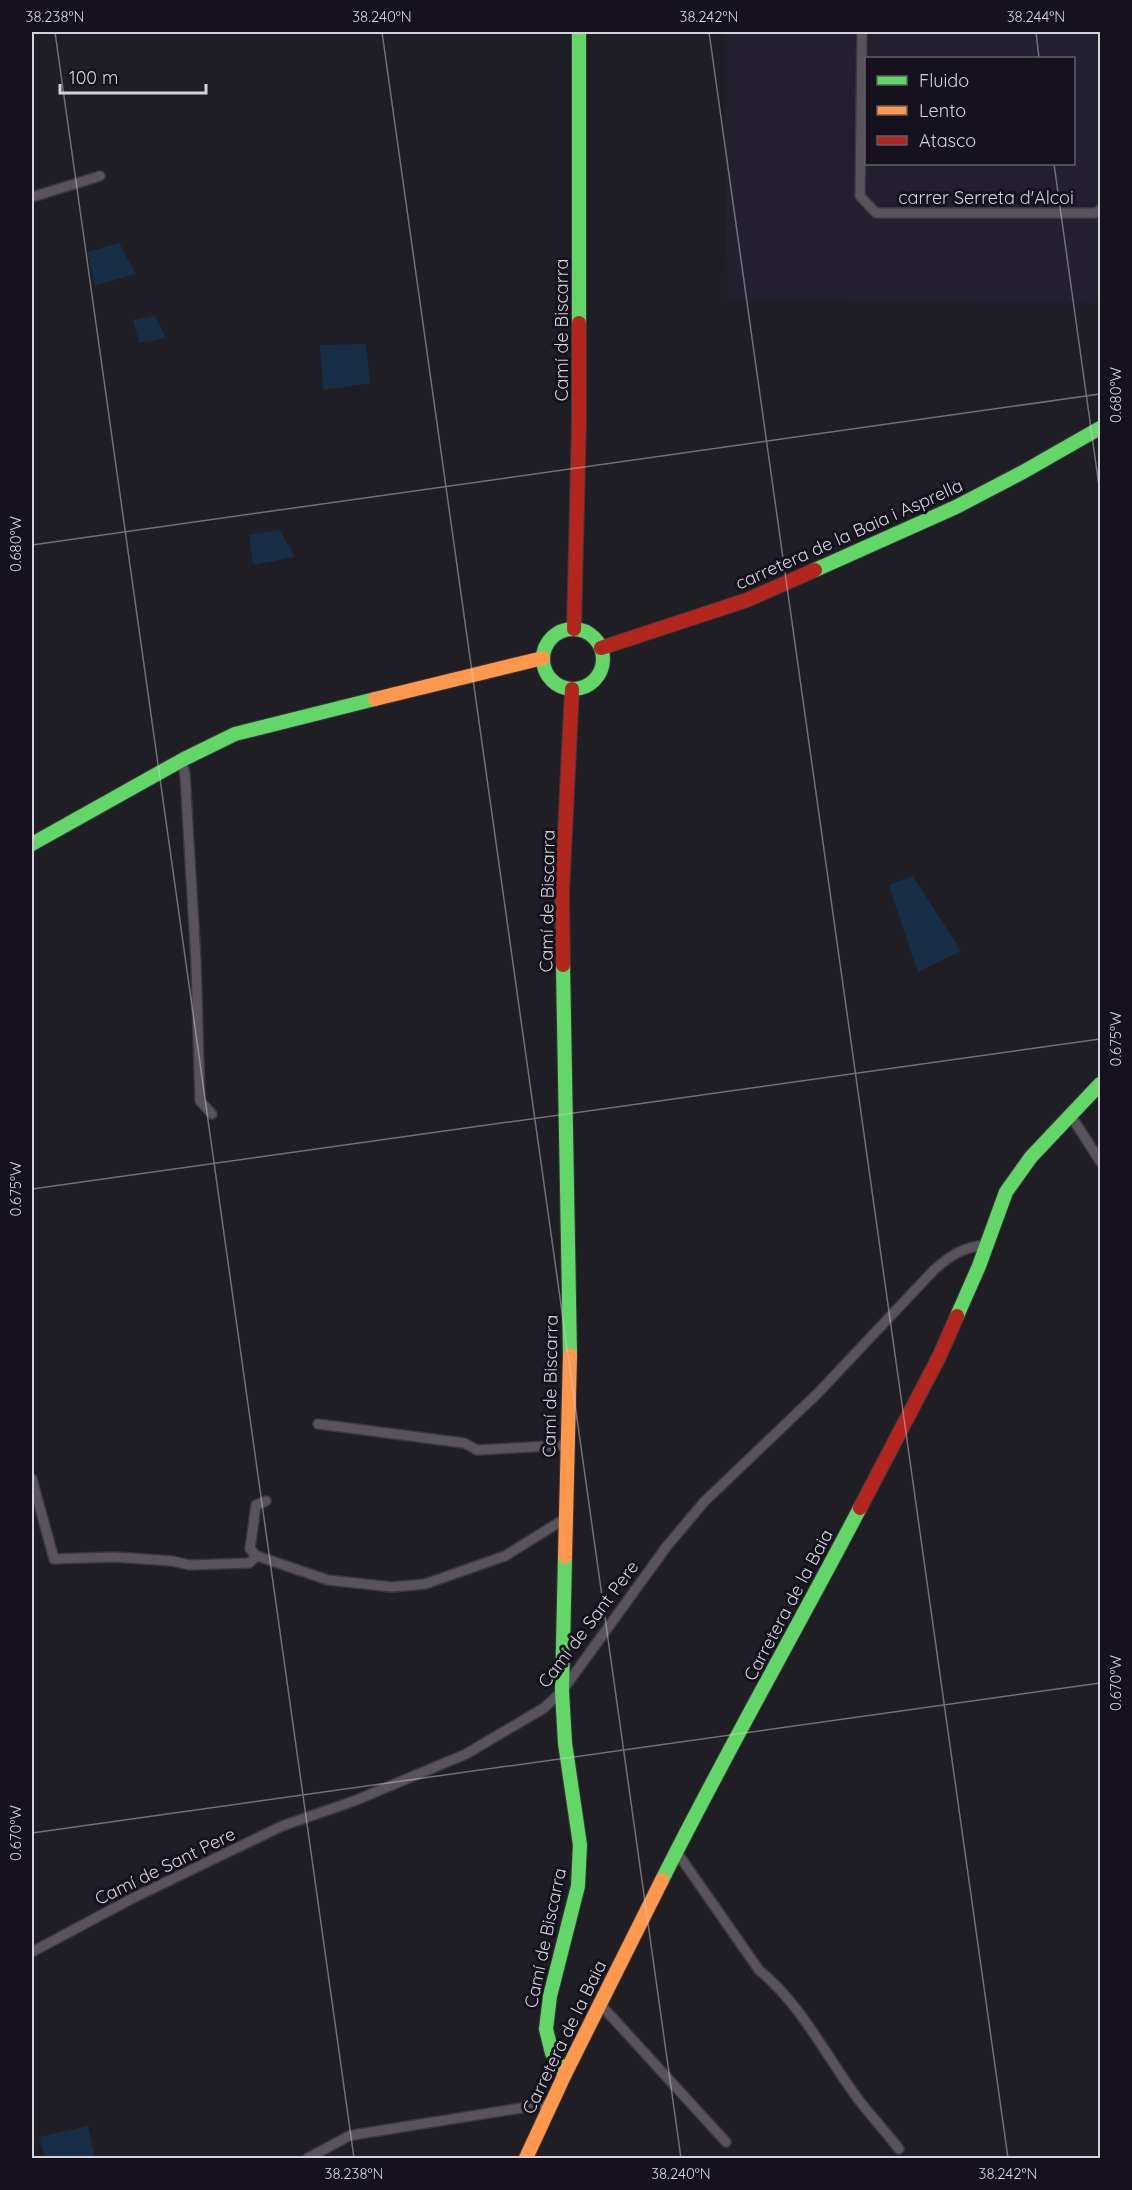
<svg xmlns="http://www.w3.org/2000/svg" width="1132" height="2190" viewBox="0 0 1132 2190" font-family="Quicksand,sans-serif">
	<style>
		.built { fill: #231f30; fill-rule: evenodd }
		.water { fill: #182e46 }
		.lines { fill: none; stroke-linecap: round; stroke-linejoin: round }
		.street-casing { stroke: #39383e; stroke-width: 12 }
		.fast-casing { stroke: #39383e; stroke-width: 16 }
		.slow-casing { stroke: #39383e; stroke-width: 16 }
		.jam-casing { stroke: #39383e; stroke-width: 16 }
		.street { stroke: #5a535d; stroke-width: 9 }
		.fast { stroke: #63d668; stroke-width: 14 }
		.slow { stroke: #ff974d; stroke-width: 14 }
		.jam { stroke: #b3261e; stroke-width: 14 }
		.ticks { fill: none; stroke: #d4d3dc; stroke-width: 1.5; stroke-opacity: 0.45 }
		.labels { text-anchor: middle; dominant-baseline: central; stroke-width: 6; stroke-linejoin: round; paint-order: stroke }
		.street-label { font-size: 18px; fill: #d4d3dc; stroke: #15121e }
		.neatline { fill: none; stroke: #d4d3dc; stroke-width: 2 }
		.ticks-label { font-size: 15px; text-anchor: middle; fill: #d4d3dc }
	</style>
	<rect width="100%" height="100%" fill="#1f1e25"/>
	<path class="built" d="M724,32H1100V299L1097,303L727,300ZM866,58H1074V164H866Z"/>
	<path class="water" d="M119,243L136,274L95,285L87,252Z
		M155,316L166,338L139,343L133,320Z
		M366,344L370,383L323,390L320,345Z
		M280,530L295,557L253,565L249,535Z
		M913,876L961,951L918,972L889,885Z
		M88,2126L95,2158H45L39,2137Z"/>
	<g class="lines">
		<defs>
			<path id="street" d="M862,32L860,196L876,213H1095L1100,210
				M32,197L100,176
				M182,760L185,775L196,962L200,1101L212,1114
				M1071,1116L1100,1161
				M318,1424L464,1443L477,1450L568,1445
				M32,1479L54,1559L114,1557L172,1561L190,1565L249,1563L257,1556
				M266,1501L256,1505L250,1549L257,1556L328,1580L392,1587L425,1584L505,1556L566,1518
				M676,1851L759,1970C801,2004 826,2056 858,2099C871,2116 886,2132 899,2149
				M32,1952L133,1898L282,1826L354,1801L466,1754L544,1708L562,1691L667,1546L704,1502L818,1393L934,1270C951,1255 963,1247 986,1245
				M600,2004L726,2142
				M308,2158L349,2136L359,2134L552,2103"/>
			<path id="fast" d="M579,32V323
				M815,570L956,507L1023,472L1100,428
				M543 659a30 30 0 1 1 60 0a30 30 0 1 1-60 0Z
				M32,844L184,759L235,734L375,699
				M563,965L570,1355
				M957,1316L979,1266L1006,1192L1031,1157L1100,1084
				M662,1880C725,1754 795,1632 860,1508
				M565,2074L552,2053L546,2029L550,1996L578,1886L580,1845L565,1743L562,1691L565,1557"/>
			<path id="slow" d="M375,699L543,658
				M565,1557L570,1355
				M526,2158L565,2074L662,1880"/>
			<path id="jam" d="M574,629L579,421V323
				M601,648L747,600L815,570
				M563,965L562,892L572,689
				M860,1508L939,1357L957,1316"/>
		</defs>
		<use href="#street" class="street-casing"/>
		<use href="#fast" class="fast-casing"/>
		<use href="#slow" class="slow-casing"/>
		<use href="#jam" class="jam-casing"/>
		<use href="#street" class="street"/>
		<use href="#fast" class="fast"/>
		<use href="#slow" class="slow"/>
		<use href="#jam" class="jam"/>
	</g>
	<path class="ticks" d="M55,32L354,2158M382,32L681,2158M709,32L1008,2158M1036,32L1039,58M1054,164L1100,493M32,545L1100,394M32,1189L1100,1039M32,1833L1100,1683"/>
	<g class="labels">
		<g class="street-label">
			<text x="986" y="197">carrer Serreta d'Alcoi</text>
			<text transform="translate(561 330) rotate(-90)">Camí de Biscarra</text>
			<text transform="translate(849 534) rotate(-24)">carretera de la Baia i Asprella</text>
			<text transform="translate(547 901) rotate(-89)">Camí de Biscarra</text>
			<text transform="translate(550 1386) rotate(-89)">Camí de Biscarra</text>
			<text transform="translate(788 1605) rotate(-62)">Carretera de la Baia</text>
			<text transform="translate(588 1624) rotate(-53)">Camí de Sant Pere</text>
			<text transform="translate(165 1866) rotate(-26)">Camí de Sant Pere</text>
			<text transform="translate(545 1938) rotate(-78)">Camí de Biscarra</text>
			<text transform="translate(564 2037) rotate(-64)">Carretera de la Baia</text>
		</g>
	</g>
	<rect width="1132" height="2190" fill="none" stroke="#15121e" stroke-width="66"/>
	<rect x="865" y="57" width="210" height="108" fill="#15121e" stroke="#615f6a" stroke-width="1.5"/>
	<rect x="877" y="76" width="30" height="9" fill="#63d668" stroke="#615f6a" stroke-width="1.5"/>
	<text x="919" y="87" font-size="18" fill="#d4d3dc">Fluido</text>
	<rect x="877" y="106" width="30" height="9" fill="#ff974d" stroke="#615f6a" stroke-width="1.5"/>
	<text x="919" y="117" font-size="18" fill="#d4d3dc">Lento</text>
	<rect x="877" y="136" width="30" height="9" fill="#b3261e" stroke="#615f6a" stroke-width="1.5"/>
	<text x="919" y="147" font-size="18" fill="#d4d3dc">Atasco</text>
	<path d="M60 84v9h146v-9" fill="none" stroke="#d4d3dc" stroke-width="3"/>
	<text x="69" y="84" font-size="18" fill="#d4d3dc" stroke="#15121e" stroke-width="4.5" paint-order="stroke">100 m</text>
	<rect x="33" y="33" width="1066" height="2124" class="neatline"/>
	<g class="ticks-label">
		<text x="55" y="22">38.238°N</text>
		<text x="382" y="22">38.240°N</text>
		<text x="709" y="22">38.242°N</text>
		<text x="1036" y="22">38.244°N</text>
		<text transform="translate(1116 395) rotate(-90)" y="5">0.680°W</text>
		<text transform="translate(16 544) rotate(-90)" y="5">0.680°W</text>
		<text transform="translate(1116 1039) rotate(-90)" y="5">0.675°W</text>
		<text transform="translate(16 1189) rotate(-90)" y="5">0.675°W</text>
		<text transform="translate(1116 1683) rotate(-90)" y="5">0.670°W</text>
		<text transform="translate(16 1833) rotate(-90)" y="5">0.670°W</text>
		<text x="354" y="2179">38.238°N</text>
		<text x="681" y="2179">38.240°N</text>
		<text x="1008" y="2179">38.242°N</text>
	</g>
</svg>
